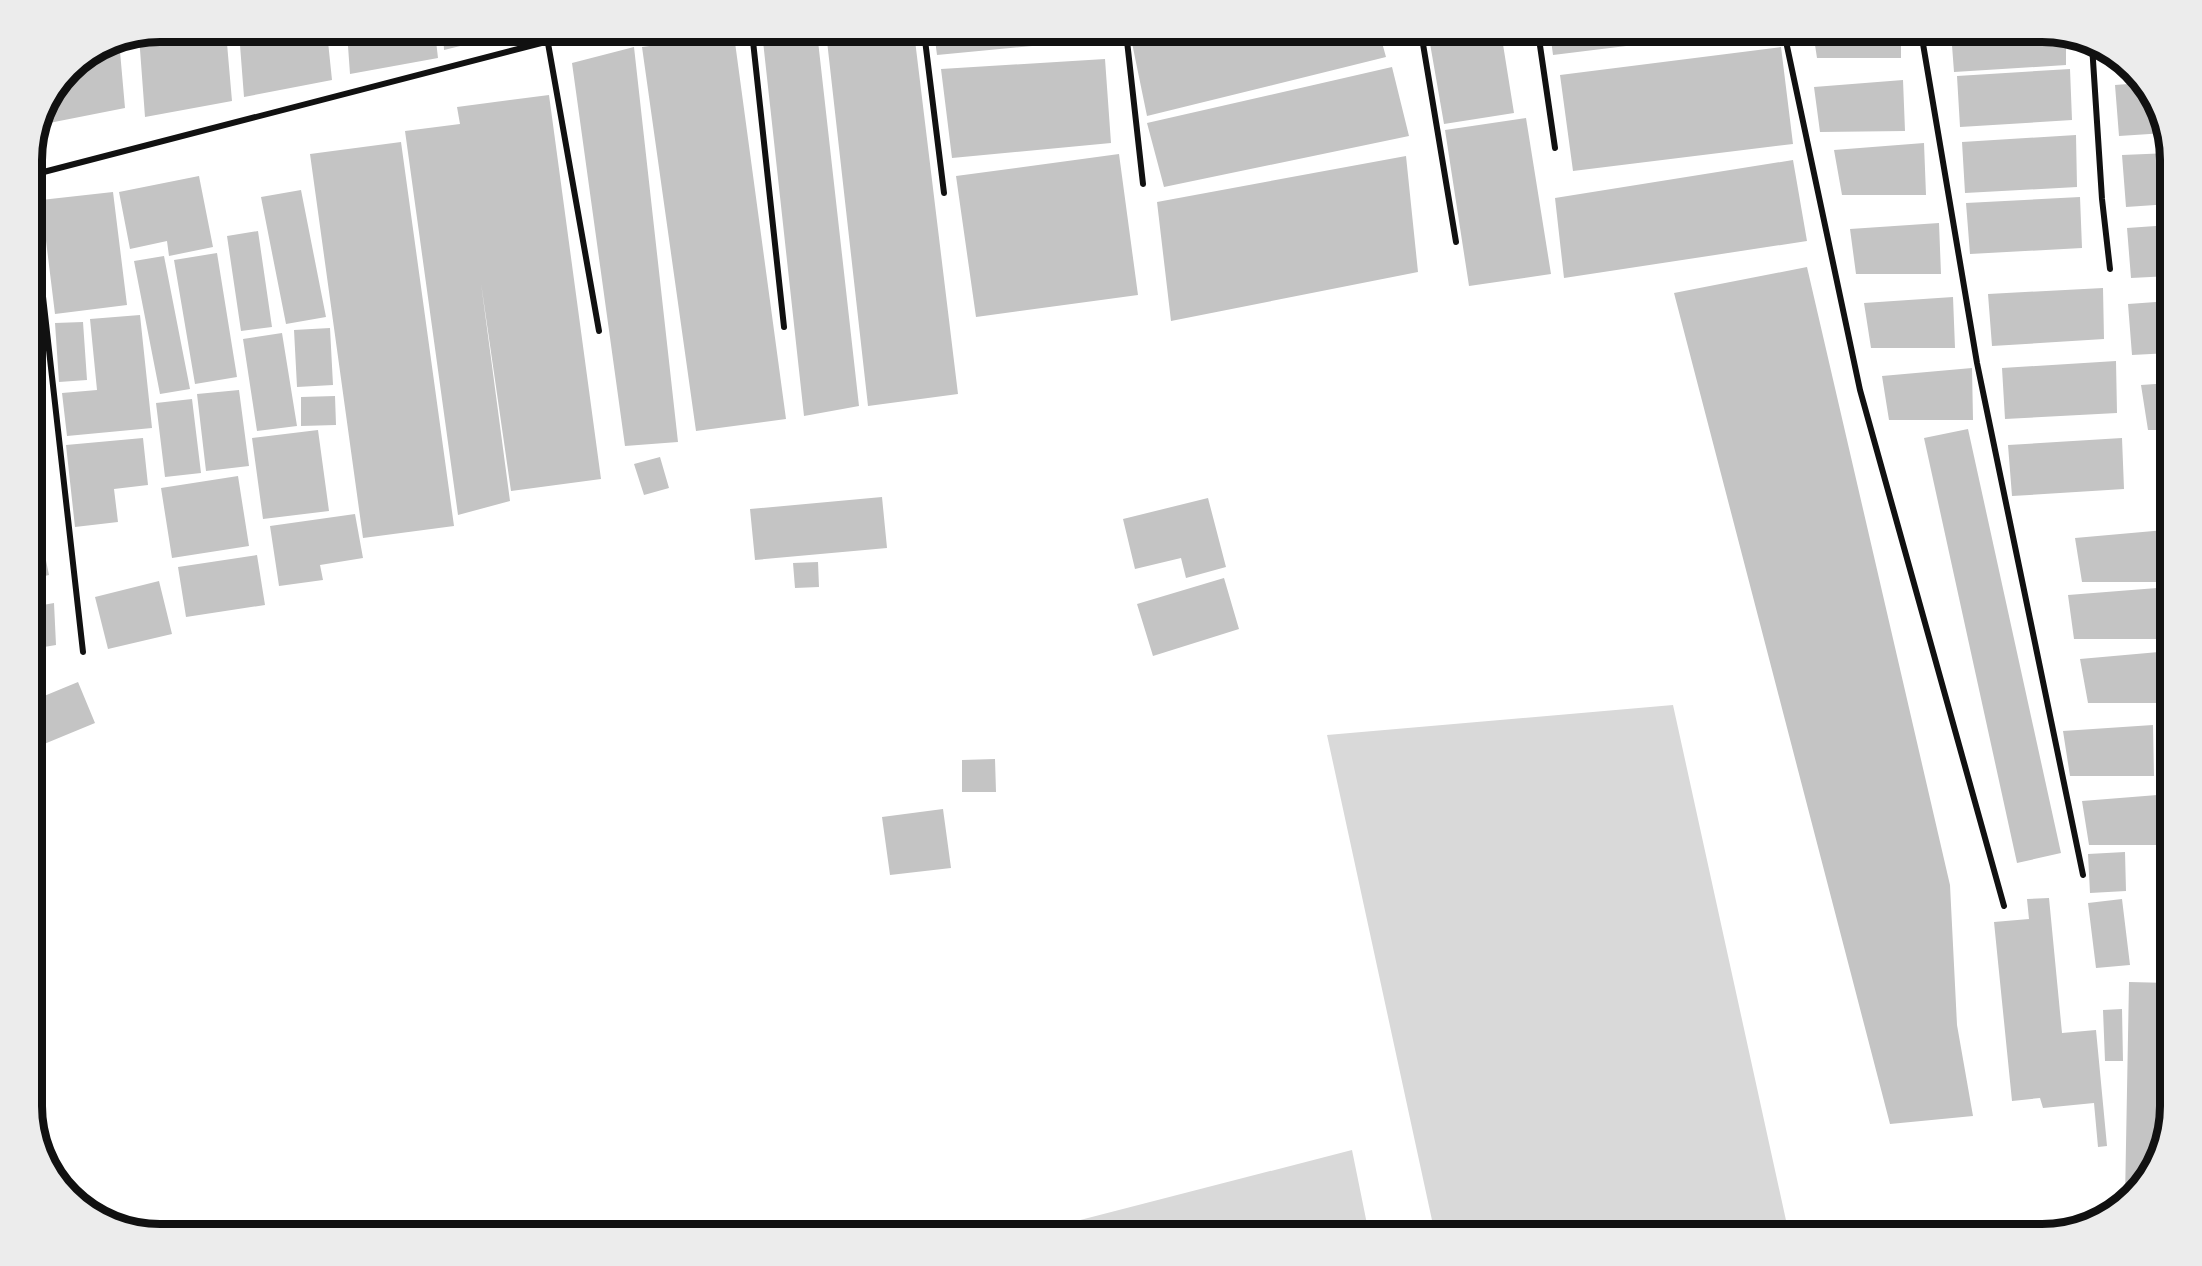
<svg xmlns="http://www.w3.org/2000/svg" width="2202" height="1266" viewBox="0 0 2202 1266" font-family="'IBM Plex Serif',serif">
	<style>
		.water { fill: #d9d9d9 }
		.building { fill: #c4c4c4 }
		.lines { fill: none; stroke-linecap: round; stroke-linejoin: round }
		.minor { stroke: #111; stroke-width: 6 }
		.rim { fill: none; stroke: #111; stroke-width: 8 }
	</style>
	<rect width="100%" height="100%" fill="#fff"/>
	<path class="water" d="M1673,705L1789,1234H1435L1327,735Z
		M1352,1150L1369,1234H1026Z"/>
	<path class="building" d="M160,32H226L232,101L145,117L139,36Z
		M239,32H327L332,80L244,97Z
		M347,32H435L438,58L350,74Z
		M443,32H517L444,50Z
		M762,32H817L859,406L804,416Z
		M826,32H914L958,394L868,406Z
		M934,32H1095L1096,40L937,55Z
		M1156,32H1379L1386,57L1147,116L1131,38Z
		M1428,32H1501L1514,113L1444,124Z
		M1550,32H1732V33L1553,55Z
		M1813,32H1901V58H1817Z
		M1951,32H2042L2066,38V65L1954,72Z
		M734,35L786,419L696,431L642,47Z
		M119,40L125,108L39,125L45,104L69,69L111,41Z
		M634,47L678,442L625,446L572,63Z
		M1781,47L1793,144L1573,171L1560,75Z
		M1105,59L1111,143L952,158L941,69Z
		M1392,67L1409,136L1164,187L1147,123Z
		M2070,69L2072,120L1960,127L1957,76Z
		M1903,80L1905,131L1820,132L1814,87Z
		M2141,83L2153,96L2165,133L2119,136L2115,85Z
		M549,95L601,479L511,491L481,283L510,501L458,515L405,131L460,124L457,107Z
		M1526,118L1551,274L1469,286L1445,130Z
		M2076,135L2077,187L1965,193L1962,142Z
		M401,142L454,526L363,538L310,154Z
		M1924,143L1926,195H1842L1834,150Z
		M2170,153V204L2126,207L2122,155Z
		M1119,154L1138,295L976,317L956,176Z
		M1406,156L1418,272L1171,321L1157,202Z
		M1793,160L1807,241L1564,278L1555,198Z
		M199,176L213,247L169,256L167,241L130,249L119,192Z
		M301,190L326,317L286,324L261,197Z
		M113,192L127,305L55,314L41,200Z
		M2080,197L2082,248L1970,254L1966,203Z
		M1939,223L1941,274H1856L1850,229Z
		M2170,225V276L2131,278L2127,228Z
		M258,231L272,327L241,331L227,236Z
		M217,253L237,377L195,384L174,260Z
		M164,256L190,389L160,394L134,261Z
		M1807,267L1950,885L1957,1025L1973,1116L1890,1124L1674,293Z
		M2103,288L2104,339L1992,346L1988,294Z
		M1953,297L1955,348H1871L1864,303Z
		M2170,301V353L2132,355L2128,304Z
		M140,315L152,428L67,436L62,393L97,390L90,319Z
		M83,322L87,380L59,382L55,323Z
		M330,328L333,385L297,387L294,330Z
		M282,333L297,426L257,431L243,339Z
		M2116,361L2117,413L2005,419L2002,368Z
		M1972,368L1973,420H1889L1882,376Z
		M2170,383V430H2148L2141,385Z
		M239,390L249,466L206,471L197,394Z
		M335,396L336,425L301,426V397Z
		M192,399L201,473L165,477L156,403Z
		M1968,429L2061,853L2017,863L1924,438Z
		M318,430L329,511L263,519L252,438Z
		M143,438L148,485L114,489L118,522L75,527L66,445Z
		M2122,438L2124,489L2012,496L2008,445Z
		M660,457L669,488L644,495L634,464Z
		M238,476L249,546L172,558L161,488Z
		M882,497L887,548L755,560L750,509Z
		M1208,498L1226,567L1186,578L1181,558L1135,569L1123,519Z
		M32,501H35L39,536L32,537Z
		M355,514L363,558L320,565L323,580L279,586L270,526Z
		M2165,530L2166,582H2082L2075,538Z
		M43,546L49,575L32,579V549Z
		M257,555L265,605L186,617L178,567Z
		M818,562L819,587L795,588L793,563Z
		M1224,578L1239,629L1153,656L1137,604Z
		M159,581L172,634L108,649L95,597Z
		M2157,588L2159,639H2074L2068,595Z
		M54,603L56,645L32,649V607Z
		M2170,651V703H2088L2080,659Z
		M78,682L95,723L32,749V701Z
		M2153,725L2154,776H2070L2063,731Z
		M995,759L996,792H962V760Z
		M2170,794V845H2089L2082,801Z
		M943,809L951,868L890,875L882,817Z
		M2125,852L2126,891L2090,893L2088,854Z
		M2049,898L2062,1033L2096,1030L2107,1146L2098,1147L2094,1103L2043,1108L2040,1098L2012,1101L1994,922L2029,919L2027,899Z
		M2122,899L2130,965L2096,968L2088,903Z
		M2129,982L2170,983V1106L2153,1170L2125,1199Z
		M2122,1009L2123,1061H2105L2103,1010Z"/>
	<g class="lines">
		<path class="minor" d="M546,32L599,331
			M752,32L784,327
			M924,32L944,193
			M1126,32L1143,184
			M1421,32L1456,242
			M1538,32L1555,148
			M1784,32L1860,390L2004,906
			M1921,32L1977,363L2083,875
			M2092,45L2102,199L2110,269
			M32,175L584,32
			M32,199L83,652"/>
	</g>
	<path d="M0 0H2202V1266H0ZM160 42H2042A118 118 0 0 1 2160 160V1106A118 118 0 0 1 2042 1224H160A118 118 0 0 1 42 1106V160A118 118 0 0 1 160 42Z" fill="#ececec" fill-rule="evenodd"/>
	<path class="rim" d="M160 42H2042A118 118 0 0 1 2160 160V1106A118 118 0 0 1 2042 1224H160A118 118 0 0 1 42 1106V160A118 118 0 0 1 160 42Z"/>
</svg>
